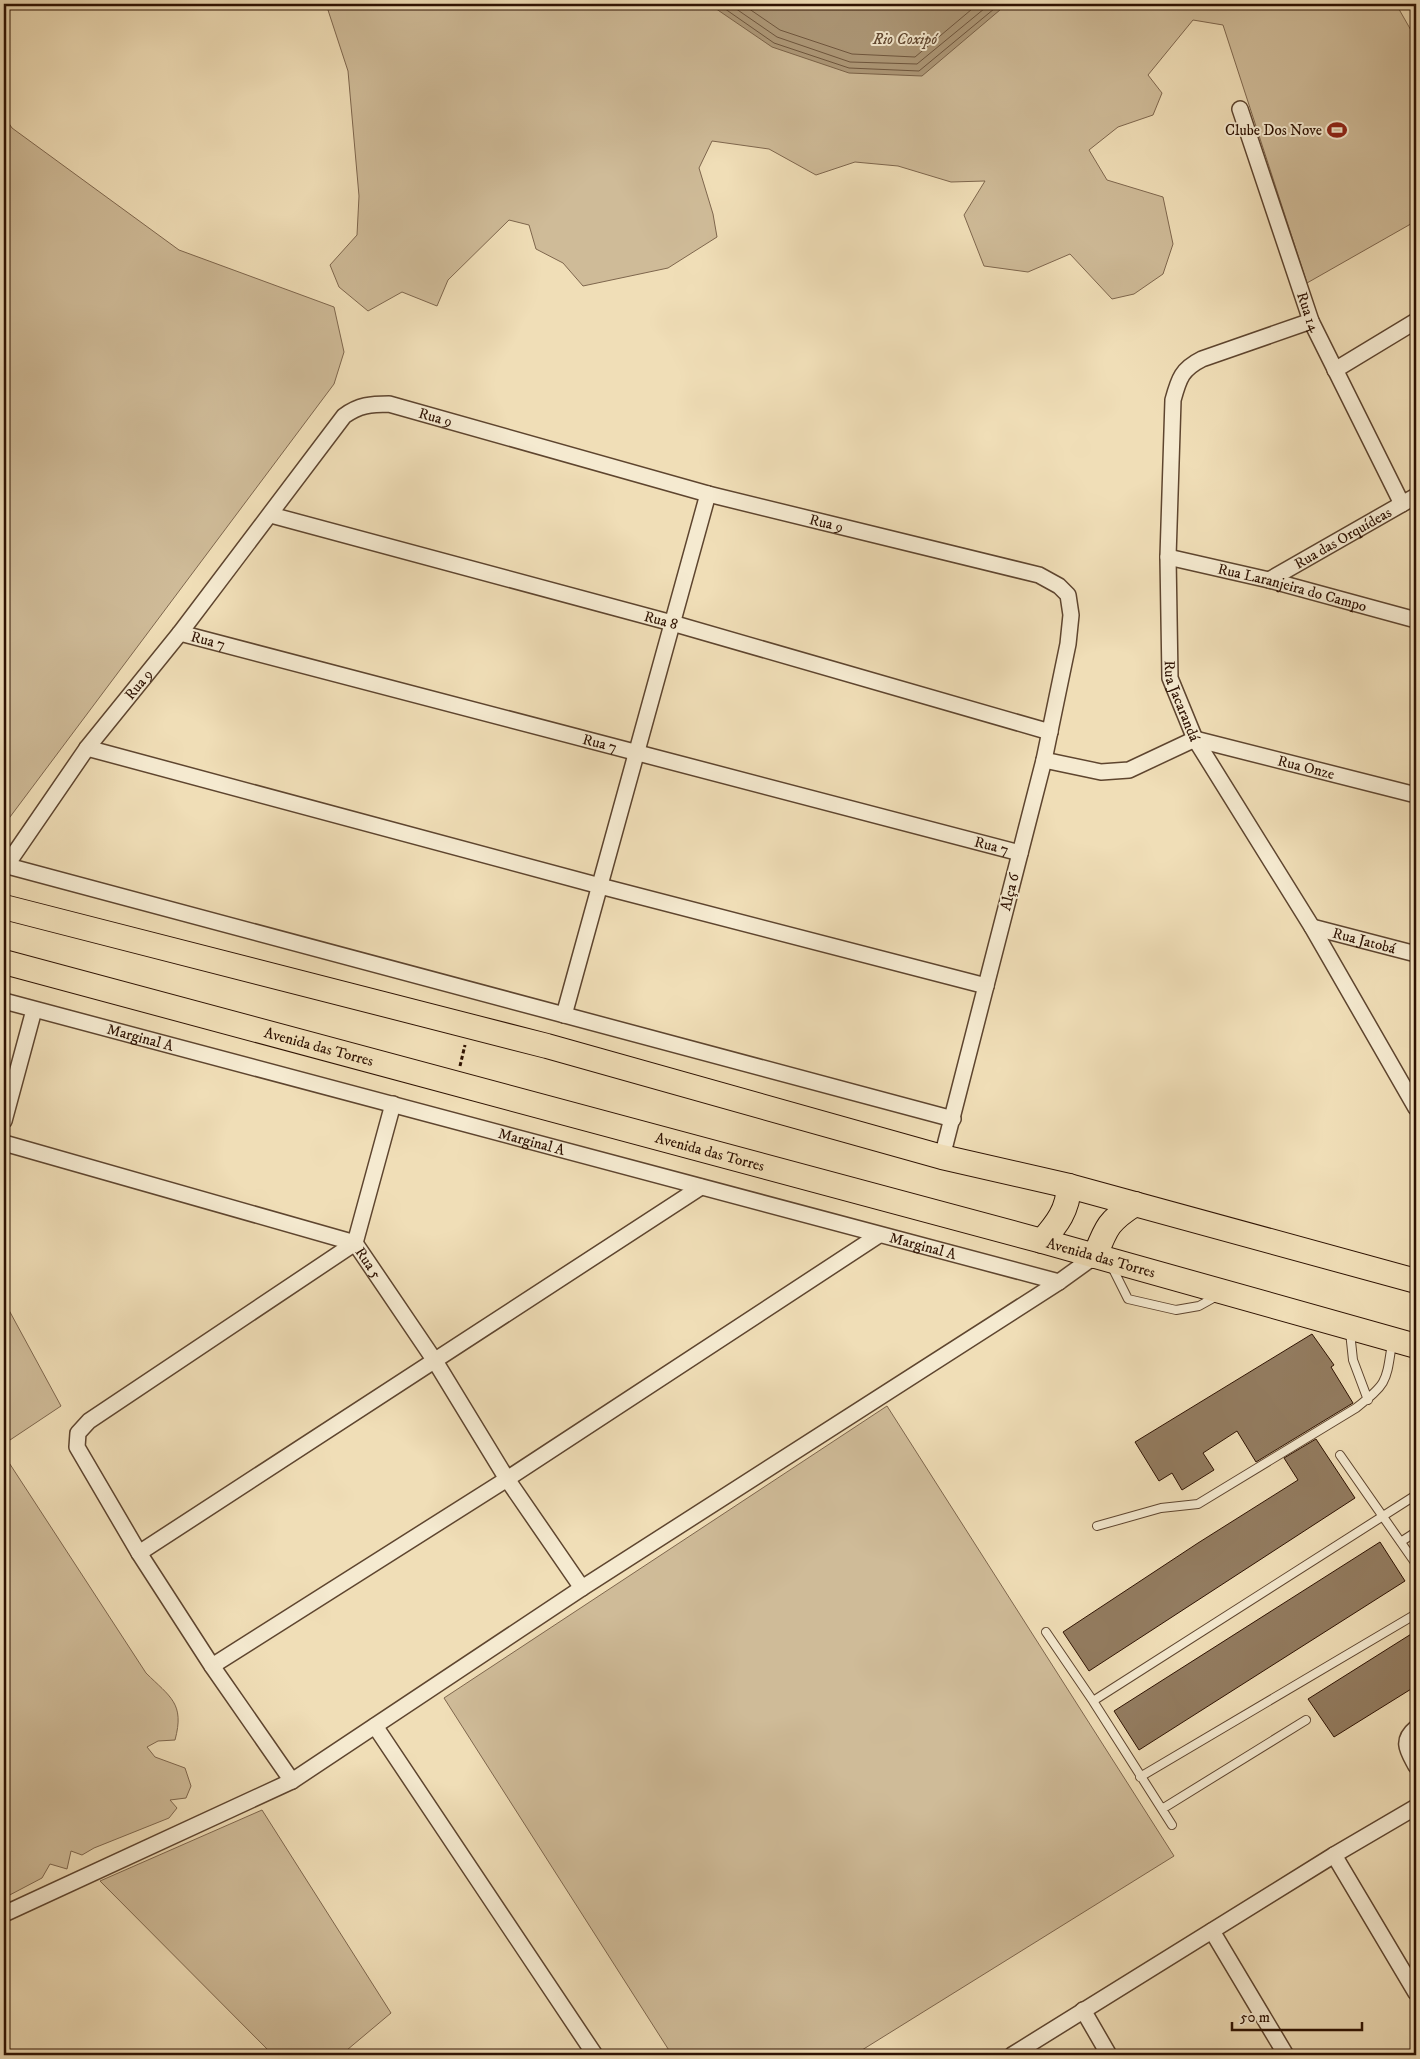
<svg xmlns="http://www.w3.org/2000/svg" width="1420" height="2059" viewBox="0 0 1420 2059" font-family="'IM FELL DW Pica',serif">
	<style>
		.green { fill: #cfbb98; stroke: #7e664d }
		.water { fill: #ae9979; stroke: #7b6349 }
		.lines { fill: none; stroke-linecap: round; stroke-linejoin: round }
		.shore { stroke: #6e563e; stroke-width: 1 }
		.building { fill: #937c60; stroke: #2e1202 }
		.service-casing { stroke: #5e452f; stroke-width: 10 }
		.minor-casing { stroke: #5e452f; stroke-width: 18 }
		.primary-casing { stroke: #2e1202; stroke-width: 26 }
		.path { stroke: #2e1202; stroke-width: 3; stroke-dasharray: 4 2.5; stroke-linecap: butt }
		.service { stroke: #f5ead0; stroke-width: 8 }
		.minor { stroke: #f5ead0; stroke-width: 15 }
		.primary { stroke: #f0deb7; stroke-width: 24 }
		.labels { text-anchor: middle; dominant-baseline: central; stroke-width: 4; stroke-linejoin: round; paint-order: stroke }
		.poi-label { font-size: 15px; fill: #2e1202; stroke: #f5ead0; text-anchor: end }
		.street-label { font-size: 15px; fill: #2e1202; stroke: #f5ead0 }
		.water-label { font-size: 16px; font-style: italic; fill: #614832; stroke: #f5ead0 }
	</style>
	<rect width="100%" height="100%" fill="#f0deb7"/>
	<filter id="stains"><feTurbulence type="fractalNoise" baseFrequency=".004" numOctaves="4"/><feColorMatrix values="0 0 0 0 .2 0 0 0 0 .09 0 0 0 0 .02 0 0 0 .5 -.17"/></filter>
	<radialGradient id="worn" r=".72"><stop offset=".6" stop-color="#630" stop-opacity="0"/><stop offset="1" stop-color="#630" stop-opacity=".3"/></radialGradient>
	<path class="green" d="M326,4H1396L1416,39V221L1307,283L1223,25L1193,20L1148,75L1162,93L1153,115L1118,127L1089,150L1107,180L1163,197L1173,244L1163,274L1134,294L1112,299L1070,254L1028,272L984,266L964,215L985,181L951,182L898,166L855,162L816,175L769,149L712,141L699,168L713,214L717,237L668,268L583,286L563,263L536,249L529,225L509,220L448,280L437,306L402,292L368,311L339,287L330,265L357,235L359,196L348,71Z
		M4,116L12,128L179,250L334,307L344,352L334,384L4,825Z
		M4,1301L61,1406L4,1444Z
		M887,1406L1174,1856L854,2055H672L444,1698Z
		M4,1455L146,1673C170,1697 185,1703 175,1740L158,1741L147,1747L155,1757L185,1768L191,1786L186,1798L170,1800L177,1808L169,1818L94,1848L82,1855L71,1851L67,1869L50,1864L42,1878L4,1898Z
		M262,1810L391,2013L341,2055H273L100,1881Z"/>
	<path class="water" d="M709,4H1007L922,76L849,73L772,47Z"/>
	<g class="lines">
		<path class="shore" d="M718,4L774,43L849,68L919,71L1000,4
			M729,4L777,37L850,62L917,64L990,4
			M742,4L780,30L852,54L915,57L978,4"/>
	</g>
	<path class="building" d="M1312,1334L1334,1365L1331,1367L1353,1403L1256,1462L1237,1431L1203,1453L1214,1470L1182,1490L1172,1473L1159,1481L1135,1442Z
		M1316,1439L1355,1498L1089,1671L1063,1632L1198,1543L1298,1480L1284,1458Z
		M1380,1542L1405,1581L1139,1750L1114,1711Z
		M1416,1631V1686L1334,1737L1308,1699Z"/>
	<g class="lines">
		<defs>
			<path id="service" d="M1111,1265L1128,1299L1176,1310L1199,1306L1217,1296
				M1350,1332L1353,1360L1368,1400
				M1340,1455L1416,1564
				M1097,1526L1161,1508L1198,1504L1356,1408C1388,1383 1386,1382 1392,1343
				M1402,1541L1416,1532
				M1046,1632L1093,1701L1172,1825
				M1093,1701L1416,1495
				M1140,1777L1416,1614
				M1162,1809L1306,1720"/>
			<g id="minor">
				<path id="s1" d="M1240,109L1311,321L1402,504"/>
				<path id="s2" d="M1311,321L1202,359C1182,369 1179,378 1173,400L1168,557L1170,678L1195,739L1312,927L1416,1108"/>
				<path d="M1335,370L1416,321"/>
				<path id="s3" d="M271,515L672,623L1050,732"/>
				<path id="s4" d="M1168,557L1269,580L1416,620"/>
				<path id="s5" d="M1269,580L1416,496"/>
				<path id="s6" d="M180,633L1020,853"/>
				<path d="M87,748L600,886L986,986"/>
				<path id="s7" d="M1044,760L1101,772L1129,770L1195,739L1416,795"/>
				<path d="M4,865L953,1119"/>
				<path id="s8" d="M6,866L87,748L180,633L344,416C359,405 371,404 389,404L708,494L1039,575L1059,586L1068,595L1071,615L1068,644L1044,760L942,1157"/>
				<path id="s9" d="M1312,927L1416,954"/>
				<path id="s10" d="M4,1001L1059,1282"/>
				<path d="M564,1015L708,494"/>
				<path d="M4,1121L34,1010"/>
				<path id="s11" d="M4,1143L355,1243L435,1361L507,1479L582,1588"/>
				<path d="M139,1553L701,1187"/>
				<path d="M212,1666L507,1479L879,1235"/>
				<path d="M375,1726L595,2055"/>
				<path d="M1416,1728C1400,1741 1408,1751 1416,1766"/>
				<path d="M292,1781L212,1666L139,1553L77,1447L78,1433L89,1421L355,1243L393,1104"/>
				<path d="M1334,1855L1416,1993"/>
				<path d="M4,1914L292,1781L582,1588L1059,1282L1095,1256"/>
				<path d="M1212,1931L1286,2055"/>
				<path d="M1083,2010L1109,2055"/>
				<path d="M1012,2055L1334,1855L1416,1807"/>
			</g>
			<g id="primary">
				<path d="M4,907L547,1046L942,1157L1069,1186L1416,1281"/>
				<path id="s12" d="M4,962L1042,1241L1416,1346"/>
				<path d="M1042,1241C1057,1224 1068,1210 1069,1186"/>
				<path d="M1095,1256C1106,1228 1108,1221 1135,1204"/>
			</g>
		</defs>
		<use href="#service" class="service-casing"/>
		<use href="#minor" class="minor-casing"/>
		<use href="#primary" class="primary-casing"/>
		<path class="path" d="M460,1066L465,1045"/>
		<use href="#service" class="service"/>
		<use href="#minor" class="minor"/>
		<use href="#primary" class="primary"/>
	</g>
	<defs>
		<symbol id="stadium-bare" viewBox="-9 -9 18 18"><path d="M0-5a6.5 5 0 1 0 0 10a6.5 5 0 1 0 0-10ZM-3.5-1.8h7v3.6h-7Z" fill="#8f2418" stroke="#f5ead0" stroke-width="2.5" paint-order="stroke"/></symbol>
	</defs>
	<g fill-rule="evenodd">
		<use href="#stadium-bare" x="1323" y="116" width="28" height="28"/>
	</g>
	<g class="labels">
		<g class="poi-label">
			<text x="1322" y="130">Clube Dos Nove</text>
		</g>
		<g class="street-label">
			<text stroke="none"><textPath href="#s1" startOffset="214">Rua 14</textPath></text>
			<text stroke="none"><textPath href="#s8" startOffset="659">Rua 9</textPath></text>
			<text stroke="none"><textPath href="#s8" startOffset="1064">Rua 9</textPath></text>
			<text stroke="none"><textPath href="#s5" startOffset="85">Rua das Orquídeas</textPath></text>
			<text stroke="none"><textPath href="#s4" startOffset="128">Rua Laranjeira do Campo</textPath></text>
			<text stroke="none"><textPath href="#s3" startOffset="404">Rua 8</textPath></text>
			<text stroke="none"><textPath href="#s6" startOffset="29">Rua 7</textPath></text>
			<text stroke="none"><textPath href="#s8" startOffset="225">Rua 9</textPath></text>
			<text stroke="none"><textPath href="#s2" startOffset="471">Rua Jacarandá</textPath></text>
			<text stroke="none"><textPath href="#s6" startOffset="434">Rua 7</textPath></text>
			<text stroke="none"><textPath href="#s7" startOffset="274">Rua Onze</textPath></text>
			<text stroke="none"><textPath href="#s6" startOffset="839">Rua 7</textPath></text>
			<text transform="translate(1010 892) rotate(-76)">Alça 6</text>
			<text stroke="none"><textPath href="#s9" startOffset="54">Rua Jatobá</textPath></text>
			<text stroke="none"><textPath href="#s10" startOffset="141">Marginal A</textPath></text>
			<text stroke="none"><textPath href="#s12" startOffset="326">Avenida das Torres</textPath></text>
			<text stroke="none"><textPath href="#s10" startOffset="546">Marginal A</textPath></text>
			<text stroke="none"><textPath href="#s12" startOffset="731">Avenida das Torres</textPath></text>
			<text stroke="none"><textPath href="#s10" startOffset="951">Marginal A</textPath></text>
			<text stroke="none"><textPath href="#s12" startOffset="1136">Avenida das Torres</textPath></text>
			<text stroke="none"><textPath href="#s11" startOffset="389">Rua 5</textPath></text>
		</g>
		<g class="water-label">
			<text x="905" y="39">Rio Coxipó</text>
		</g>
	</g>
	<rect width="1420" height="2059" fill="none" stroke="#f0deb7" stroke-width="20"/>
	<rect x="5" y="5" width="1410" height="2049" fill="none" stroke="#2e1202" stroke-width="2.5"/>
	<rect x="10" y="10" width="1400" height="2039" fill="none" stroke="#2e1202"/>
	<path d="M1232 2022v8h130v-8" fill="none" stroke="#2e1202" stroke-width="2.5"/>
	<text x="1240" y="2022" font-size="15" fill="#2e1202" stroke="#f5ead0" stroke-width="4" paint-order="stroke">50 m</text>
	<rect width="100%" height="100%" filter="url(#stains)"/>
	<rect width="100%" height="100%" fill="url(#worn)"/>
</svg>
